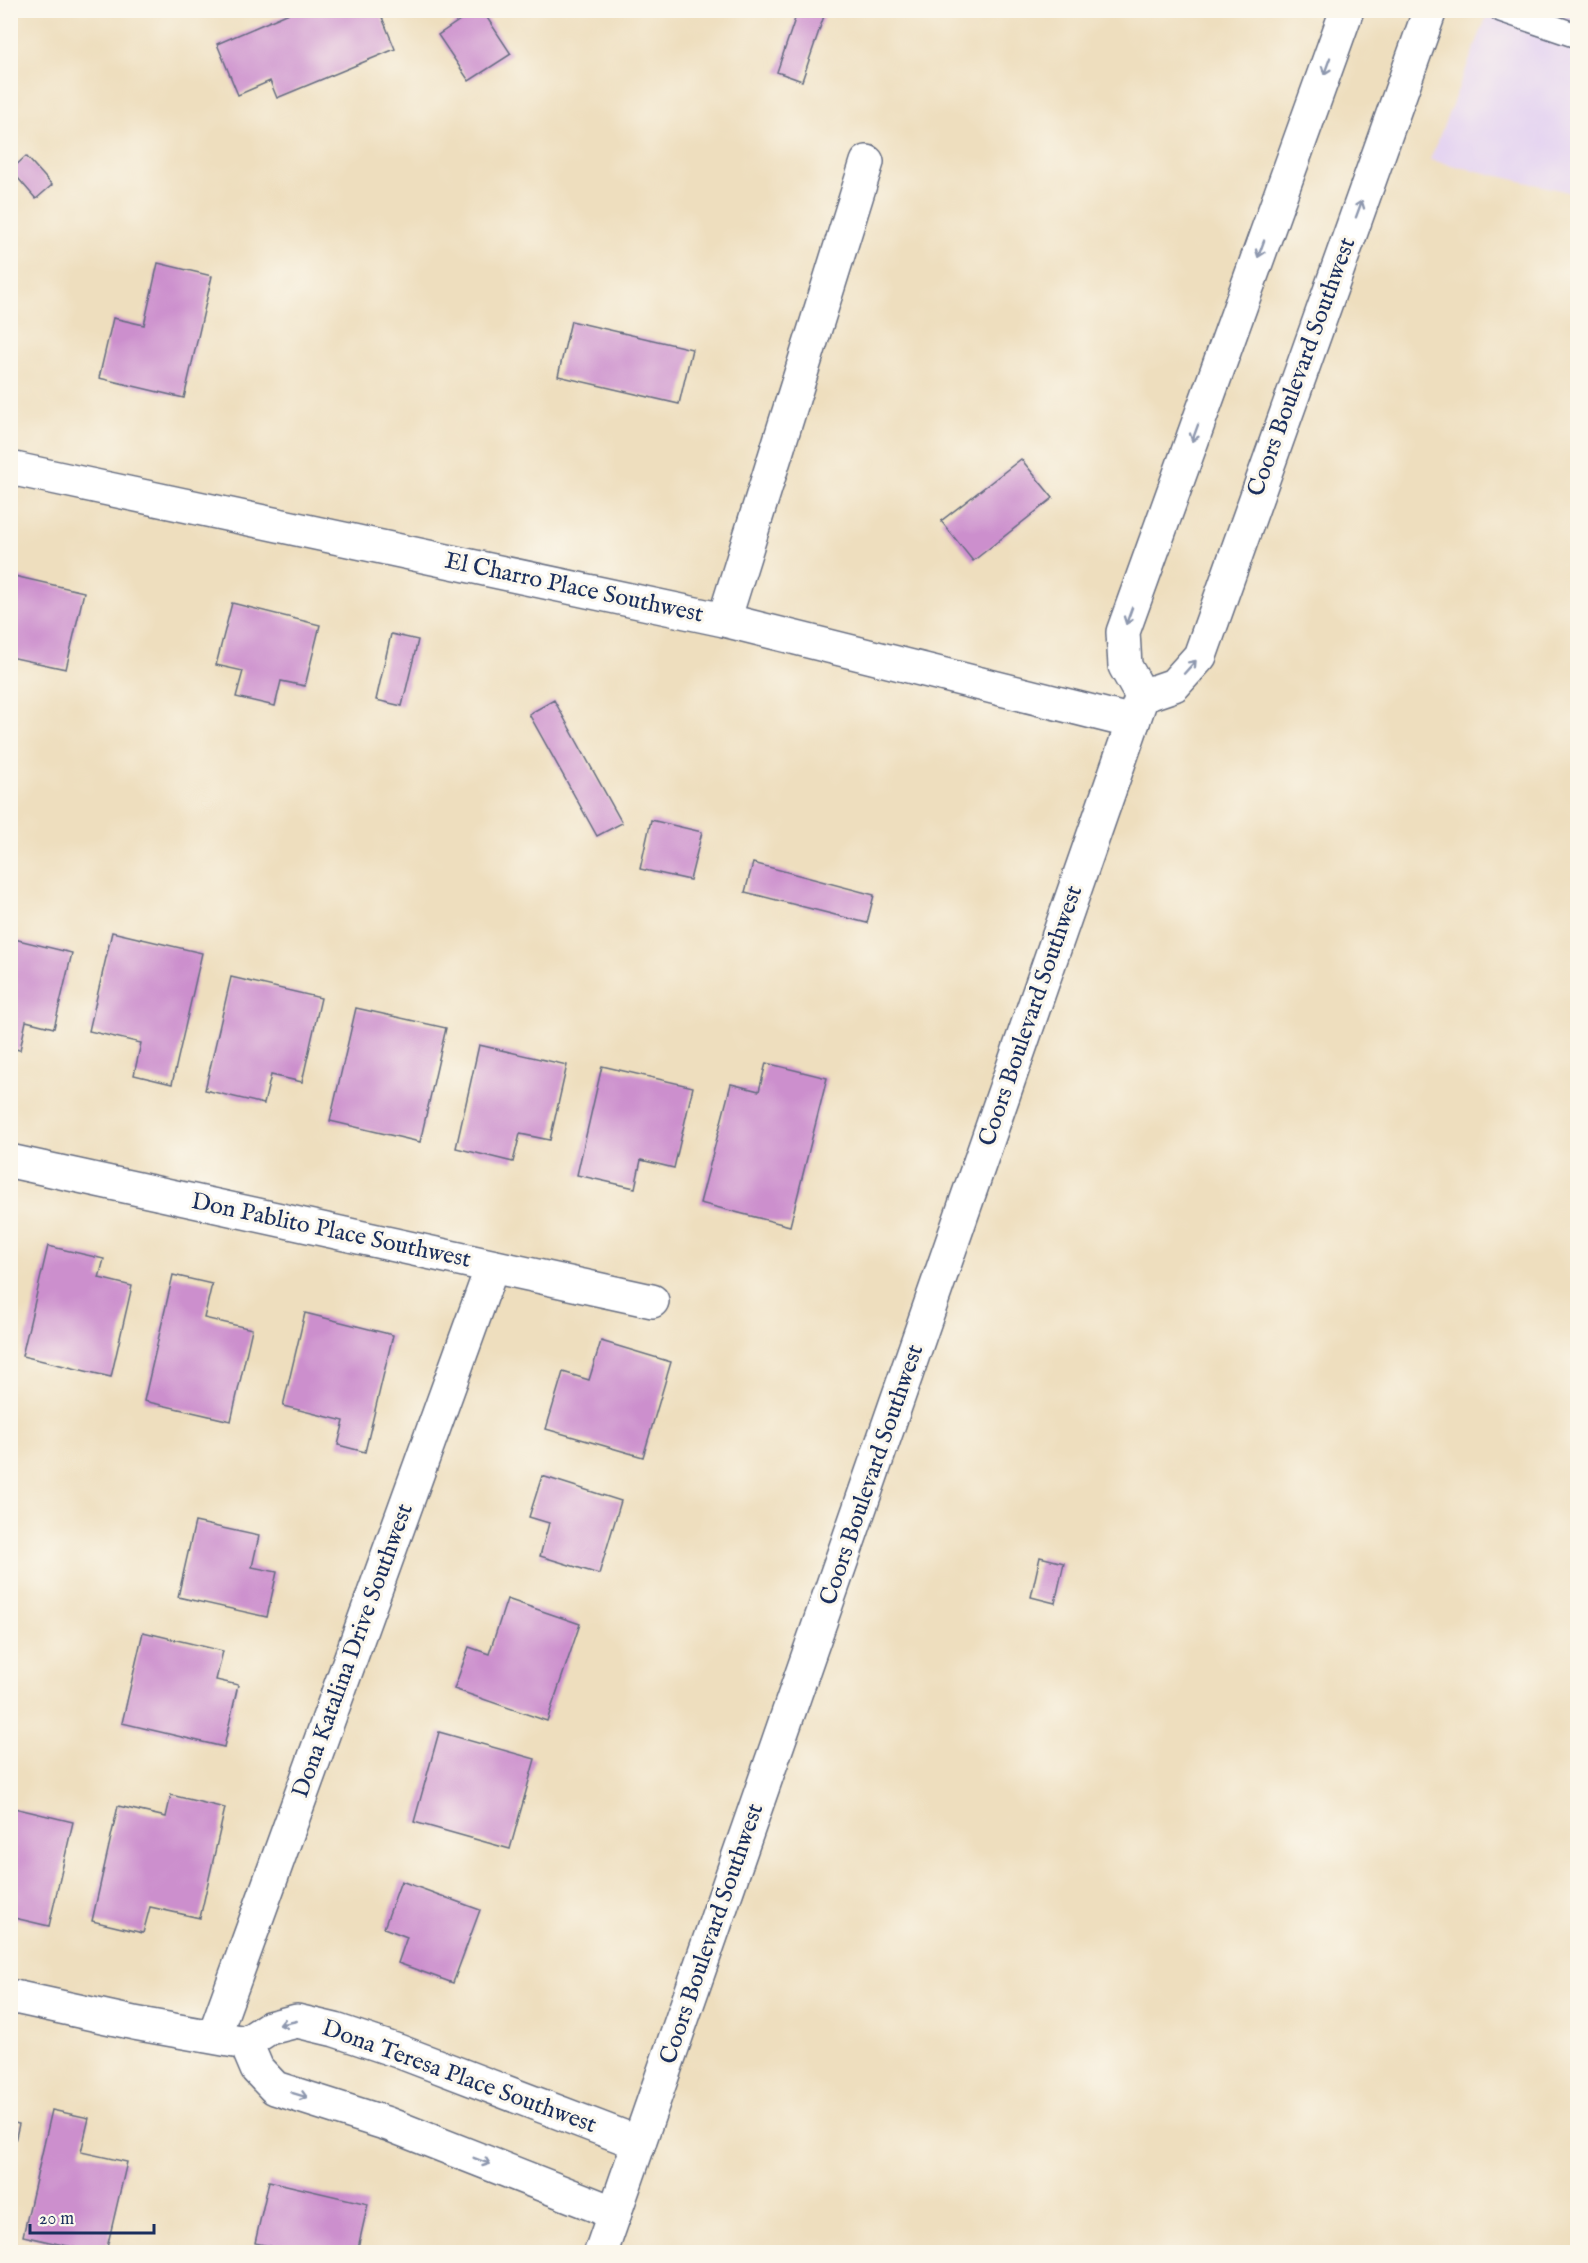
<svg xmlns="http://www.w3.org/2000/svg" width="1588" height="2263" viewBox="0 0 1588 2263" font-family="'IM FELL English',serif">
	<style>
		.built { fill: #e4d3f1 }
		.building { fill: #cc8fcd }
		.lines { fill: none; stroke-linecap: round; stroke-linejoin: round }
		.service-casing { stroke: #656c80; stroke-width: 27 }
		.minor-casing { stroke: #656c80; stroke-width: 36 }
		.primary-casing { stroke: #656c80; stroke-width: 36 }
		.service { stroke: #fff; stroke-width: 24 }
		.minor { stroke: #fff; stroke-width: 33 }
		.primary { stroke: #fff; stroke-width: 33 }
		.oneway { stroke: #8d97ae }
		.labels { text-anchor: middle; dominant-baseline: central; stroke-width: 6; stroke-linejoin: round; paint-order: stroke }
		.street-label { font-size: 24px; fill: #1b2f5e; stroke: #fbf7ec }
	</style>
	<rect width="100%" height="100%" fill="#fbf7ec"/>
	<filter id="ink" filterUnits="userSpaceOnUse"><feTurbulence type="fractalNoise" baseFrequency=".0167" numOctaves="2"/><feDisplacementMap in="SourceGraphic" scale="12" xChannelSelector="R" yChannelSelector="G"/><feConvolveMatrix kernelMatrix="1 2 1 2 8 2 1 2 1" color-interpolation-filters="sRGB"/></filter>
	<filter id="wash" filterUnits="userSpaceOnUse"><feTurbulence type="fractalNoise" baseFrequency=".008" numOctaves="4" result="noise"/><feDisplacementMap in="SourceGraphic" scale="24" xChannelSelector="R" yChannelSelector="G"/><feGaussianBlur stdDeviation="1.35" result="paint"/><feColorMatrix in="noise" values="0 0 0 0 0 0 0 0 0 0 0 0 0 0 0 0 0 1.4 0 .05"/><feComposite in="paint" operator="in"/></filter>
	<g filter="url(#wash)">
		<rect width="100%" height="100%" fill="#eedebe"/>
		<path class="built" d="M1489,11H1577V194L1430,160Z"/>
		<g id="blocks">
			<path class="building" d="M296,10H379L395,49L277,98L270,81L238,95L217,44Z
				M475,10H482L511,54L469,81L438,35Z
				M798,10H826L802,81L777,72Z
				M26,156L52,185L36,199L11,170Z
				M158,263L212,276L184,398L99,378L113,318L144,325Z
				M571,321L692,349L679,404L558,376Z
				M1021,459L1053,498L973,561L941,521Z
				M10,575L84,592L66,669L10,657Z
				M232,603L320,625L305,686L281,681L275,706L236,697L243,671L216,665Z
				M391,634L418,640L402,706L376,700Z
				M554,700L622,823L597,836L529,714Z
				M651,820L702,832L690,880L640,869Z
				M753,863L874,895L867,923L745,892Z
				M112,932L202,953L172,1084L134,1075L141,1043L89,1031Z
				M10,938L72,953L54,1028L26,1021L20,1050L10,1048Z
				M231,977L321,998L302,1082L271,1075L264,1104L205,1090Z
				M356,1008L446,1028L420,1142L330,1121Z
				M479,1045L567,1065L550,1140L520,1134L513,1162L456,1148Z
				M766,1063L827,1078L790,1226L700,1203L731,1084L759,1091Z
				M602,1066L693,1087L674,1168L641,1160L635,1188L577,1175Z
				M48,1246L104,1259L99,1278L132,1286L111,1377L22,1356Z
				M173,1275L212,1284L204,1318L252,1329L231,1421L144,1401Z
				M305,1313L393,1335L365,1452L338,1445L344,1421L283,1406Z
				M601,1341L671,1362L643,1457L546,1429L563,1372L589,1380Z
				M542,1476L621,1501L599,1574L540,1556L549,1523L529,1517Z
				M195,1522L259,1536L252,1567L277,1572L267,1617L178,1597Z
				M1040,1557L1064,1563L1055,1603L1031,1597Z
				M507,1599L580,1624L547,1721L454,1689L469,1647L489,1654Z
				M143,1632L223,1651L216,1680L238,1685L224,1747L122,1723Z
				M439,1732L535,1759L510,1849L414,1822Z
				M171,1795L225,1808L200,1918L150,1907L143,1933L92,1921L118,1806L166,1817Z
				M10,1807L73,1822L49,1926L10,1917Z
				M401,1881L480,1910L453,1983L398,1963L407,1937L384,1928Z
				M52,2110L89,2118L81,2152L127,2162L106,2252H94L23,2236Z
				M10,2122L19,2124L11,2158H10Z
				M269,2181L368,2204L357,2252H296L255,2243Z"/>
		</g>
	</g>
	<g filter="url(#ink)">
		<use href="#blocks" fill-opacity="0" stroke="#656c80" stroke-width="1.5"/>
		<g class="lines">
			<defs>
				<path id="service" d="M1502,10L1578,36"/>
				<path id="minor" d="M10,468L724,620L1133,722
					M724,620L867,162
					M10,1161L652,1301
					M10,1996L134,2023L246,2043L269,2028L297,2021L335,2030L398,2051L639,2143
					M214,2036L492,1267
					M246,2043L257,2069L275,2088L388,2124L615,2213"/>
				<path id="primary" d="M1142,696L1174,685L1200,656L1430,10
					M601,2252L1133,722L1142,696L1125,666L1123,632L1347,10"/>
			</defs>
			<use href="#service" class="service-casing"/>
			<use href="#minor" class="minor-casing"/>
			<use href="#primary" class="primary-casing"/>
			<use href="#service" class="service"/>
			<use href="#minor" class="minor"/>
			<use href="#primary" class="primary"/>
		</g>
		<defs><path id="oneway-shaft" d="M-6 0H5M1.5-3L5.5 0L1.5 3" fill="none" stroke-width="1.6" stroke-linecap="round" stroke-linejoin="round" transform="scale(1.5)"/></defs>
		<g class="oneway">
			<use href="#oneway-shaft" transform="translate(1327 66) rotate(110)"/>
			<use href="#oneway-shaft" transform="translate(1359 209) rotate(-70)"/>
			<use href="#oneway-shaft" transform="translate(1261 249) rotate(110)"/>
			<use href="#oneway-shaft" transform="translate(1195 433) rotate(110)"/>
			<use href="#oneway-shaft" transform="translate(1129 616) rotate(110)"/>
			<use href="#oneway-shaft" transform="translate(1190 667) rotate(-48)"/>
			<use href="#oneway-shaft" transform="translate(288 2023) rotate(167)"/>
			<use href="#oneway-shaft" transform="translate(299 2095) rotate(17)"/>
			<use href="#oneway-shaft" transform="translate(482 2161) rotate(21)"/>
		</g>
	</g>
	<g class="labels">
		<g class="street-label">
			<text transform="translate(1302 367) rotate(-70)">Coors Boulevard Southwest</text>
			<text transform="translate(574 588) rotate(12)">El Charro Place Southwest</text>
			<text transform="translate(1031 1016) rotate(-71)">Coors Boulevard Southwest</text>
			<text transform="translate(331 1231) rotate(12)">Don Pablito Place Southwest</text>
			<text transform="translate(872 1475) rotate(-71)">Coors Boulevard Southwest</text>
			<text transform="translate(353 1651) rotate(-70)">Dona Katalina Drive Southwest</text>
			<text transform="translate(712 1934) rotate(-71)">Coors Boulevard Southwest</text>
			<text transform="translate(459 2077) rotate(20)">Dona Teresa Place Southwest</text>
		</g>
	</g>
	<rect width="1588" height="2263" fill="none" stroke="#fbf7ec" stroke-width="36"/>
	<path d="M30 2224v9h124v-9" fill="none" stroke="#1b2f5e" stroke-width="3"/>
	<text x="39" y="2224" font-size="18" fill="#1b2f5e" stroke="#fbf7ec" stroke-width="4.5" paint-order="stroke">20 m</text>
</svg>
